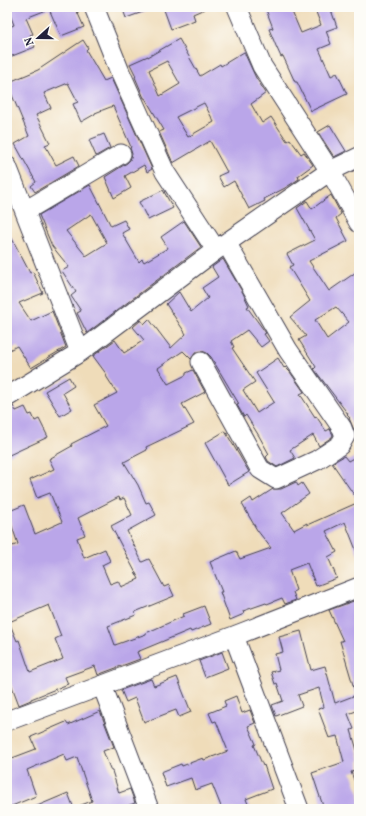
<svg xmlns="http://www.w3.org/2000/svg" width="366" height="816" viewBox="0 0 366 816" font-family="Vollkorn,serif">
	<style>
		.building { fill: #baa6e9; fill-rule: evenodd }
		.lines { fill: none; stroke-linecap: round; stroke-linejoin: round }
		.minor-casing { stroke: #413e4e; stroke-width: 21 }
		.minor { stroke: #fff; stroke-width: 19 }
	</style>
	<rect width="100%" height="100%" fill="#fdfcf7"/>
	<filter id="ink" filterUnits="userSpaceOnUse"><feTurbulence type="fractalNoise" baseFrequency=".025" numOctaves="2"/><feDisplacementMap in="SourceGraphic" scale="8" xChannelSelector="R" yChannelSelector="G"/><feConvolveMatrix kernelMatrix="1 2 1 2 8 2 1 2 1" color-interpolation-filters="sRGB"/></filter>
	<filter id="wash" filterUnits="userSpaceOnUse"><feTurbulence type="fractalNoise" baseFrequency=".012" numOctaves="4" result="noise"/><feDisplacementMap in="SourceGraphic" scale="16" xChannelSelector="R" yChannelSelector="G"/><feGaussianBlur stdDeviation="0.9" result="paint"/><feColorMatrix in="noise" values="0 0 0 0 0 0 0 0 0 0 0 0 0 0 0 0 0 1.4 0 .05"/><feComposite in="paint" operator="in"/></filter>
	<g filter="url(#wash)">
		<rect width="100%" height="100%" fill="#efdcb9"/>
		<g id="blocks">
			<path class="building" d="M7,7H75L84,27L61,36L49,9L26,18L33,34L30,35L35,47L7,58V28L14,25Z
				M122,7H153L154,8L126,18Z
				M163,7H209L193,14L195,20L171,29Z
				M265,7H290L301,33L321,25L314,7H330L337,27L326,31L331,44L319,49L331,76L337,73L347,94L311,111L297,82H295L283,56L281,57L276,46L269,29L273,28Z
				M179,39L200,76L220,64L221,66L244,52L256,78L266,93L251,104L262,123L271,117L287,141L290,139L301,154L304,152L313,165L298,176L299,179L285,188L264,199L265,201L249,209L234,181L224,187L218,176L227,172L210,141L173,163L159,132L164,130L145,98H144L135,77L136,76L130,64L148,56V57ZM167,61L180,84L160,96L149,70ZM204,103L214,122L188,137L176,117Z
				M83,40L88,48L86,50L104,81L111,78L152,169L147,172L144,165L125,176L131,188L114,198L105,177L127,163L130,160L132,154L130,148L131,147L113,106L95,113V114L81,122L73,104L78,102L68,83L44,93L51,108L36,115L50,143L45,145L56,165L74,156L79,166L35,192L31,186L36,182L15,144L29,136L7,83L38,70Z
				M330,125L346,151L334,157L318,132Z
				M104,134L110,148L96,156L89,140Z
				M90,185L111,226L124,220L129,229L122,233L139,262L142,259L144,262L168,248L161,237L184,221L201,247L87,333L77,313L81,311L71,296L76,292L62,271L69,267L52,246L39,215ZM91,214L107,243L86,256L66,231Z
				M163,190L173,208L148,220L139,202Z
				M331,195L341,214L336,218L348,241L309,261L329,291L359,270V427L354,430L349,418H350L347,415L348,414L314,369L316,367L299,340L306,336L290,317L310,301L289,267L293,265L287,254L315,240L297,208L307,201L312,209ZM336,307L349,322L327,339L315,320Z
				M7,229L30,273L33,272L43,293L19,303L31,321L52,311L66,347L31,368L17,346L7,351Z
				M223,259L243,293L249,306L247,307L263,329L266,333L264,334L269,341L261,347L247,330L231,341L234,347L232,348L255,382L243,390L257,413L274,402L256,373L278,358L284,368L285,367L290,372L304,392L300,394L315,417L316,416L326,431L330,429L333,435L332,437L319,446L313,435L290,450L295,458L277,467L268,461L266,457L269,454L259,436L246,415L244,417L237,405L239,404L211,357L207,353L202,351L196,352L191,359L183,351L158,368L168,384L186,375V373L193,370L205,392L182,404L194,424L146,447L147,450L124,462L138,485L146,503L149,502L156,515L127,531L142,562L149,559L164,587L169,585L174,596L135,612L136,615L108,626L115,645L146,634V633L184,616L183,614L204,606L211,624L191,632L190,630L137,652L140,659L100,674L98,675L95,666L65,677L68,684L31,699V700L19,705L7,673V548L18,544L7,512L24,505L35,534L62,522L50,493L37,498L30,480L54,469L49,459L72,446L71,444L106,426L94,405L117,393L106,376L107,375L93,356L115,340L124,353L144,340L133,327L141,320L144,324L149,319L171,348L186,334L166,304L179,292L191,312L208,298L202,288L218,277L212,267ZM119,497L120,500L124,498L132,515L111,526L139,579L121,587L118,581L110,584L102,565L110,561L105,549L84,558L77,538L85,535L78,518ZM49,605L61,636L55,639L63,659L30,672L19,640L17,641L9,622Z
				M69,377L74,386L63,393L72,409L60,416L45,391Z
				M13,406L16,411L25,407L29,415L32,414L35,421L39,419L48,437L7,456V408Z
				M225,431L249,472L228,485L205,443Z
				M359,455V554L358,555L345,522L326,531L337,552L328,557L337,578L316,586L307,563L289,570L296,590L293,592L296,600L285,604L282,598L267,604L266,603L243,611L244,614L230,620L220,592H222L210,562L236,551L240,559L271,548L257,530L242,504L251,498L253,502L273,489H281L296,482L298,486L302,483L309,494L282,513L294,530L307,523V525L359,502L332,463L344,456L348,461Z
				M359,599V710L348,714L354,729L351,730L359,757V770L351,772L359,793V809H324L312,773L344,762L337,736L329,738L318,709L324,707L319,688L298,695L302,706L276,716L272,705L283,701L277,683L275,684L271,672L279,670L275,654L283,652L279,637L301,631L311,670L325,666L335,703L356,695L340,641H343L329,610Z
				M222,652L228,668L205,677L199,661Z
				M177,677L191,712L179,717L176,710L144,722L135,698L126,702L121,690L151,679L154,686Z
				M236,696L242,713L250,710L255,723L248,726L256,744L254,745L263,766L264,765L272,789L246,799L250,809H222L212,784L195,790L191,778L166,787L161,772L181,764L182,766L203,758L204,760L228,751L216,721L213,722L209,713L226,706L224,701Z
				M100,711L114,747L103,751L111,771H112L119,793L130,789L135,803L119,809H73V808L92,801L77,757L67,761L64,754L27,770L36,796L7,808V760L36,749L31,737L66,722L68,725Z
				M68,793L73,806L66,809H30Z"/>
		</g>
	</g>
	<g filter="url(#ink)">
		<use href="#blocks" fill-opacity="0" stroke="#413e4e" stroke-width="1"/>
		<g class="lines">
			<defs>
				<path id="minor" d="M94,7L120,72L165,172L216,250
					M237,7L262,66L330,171L359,223
					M7,166L80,352
					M25,211L121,154
					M201,362L260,469L276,479L317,460L340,445L345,436L342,428L288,350L227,244
					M7,397L80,352L216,250L330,171L359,157
					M234,636L299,809
					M102,685L149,809
					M7,721L234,636L359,587"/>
			</defs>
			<use href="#minor" class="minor-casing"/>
			<use href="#minor" class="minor"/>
		</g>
	</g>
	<rect width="366" height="816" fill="none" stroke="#fdfcf7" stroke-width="24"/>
	<g transform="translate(38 38) rotate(249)" stroke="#fdfcf7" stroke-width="3" paint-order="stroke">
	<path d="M0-3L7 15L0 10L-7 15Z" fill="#22223b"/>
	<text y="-6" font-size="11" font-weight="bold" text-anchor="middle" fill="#22223b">N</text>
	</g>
</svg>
